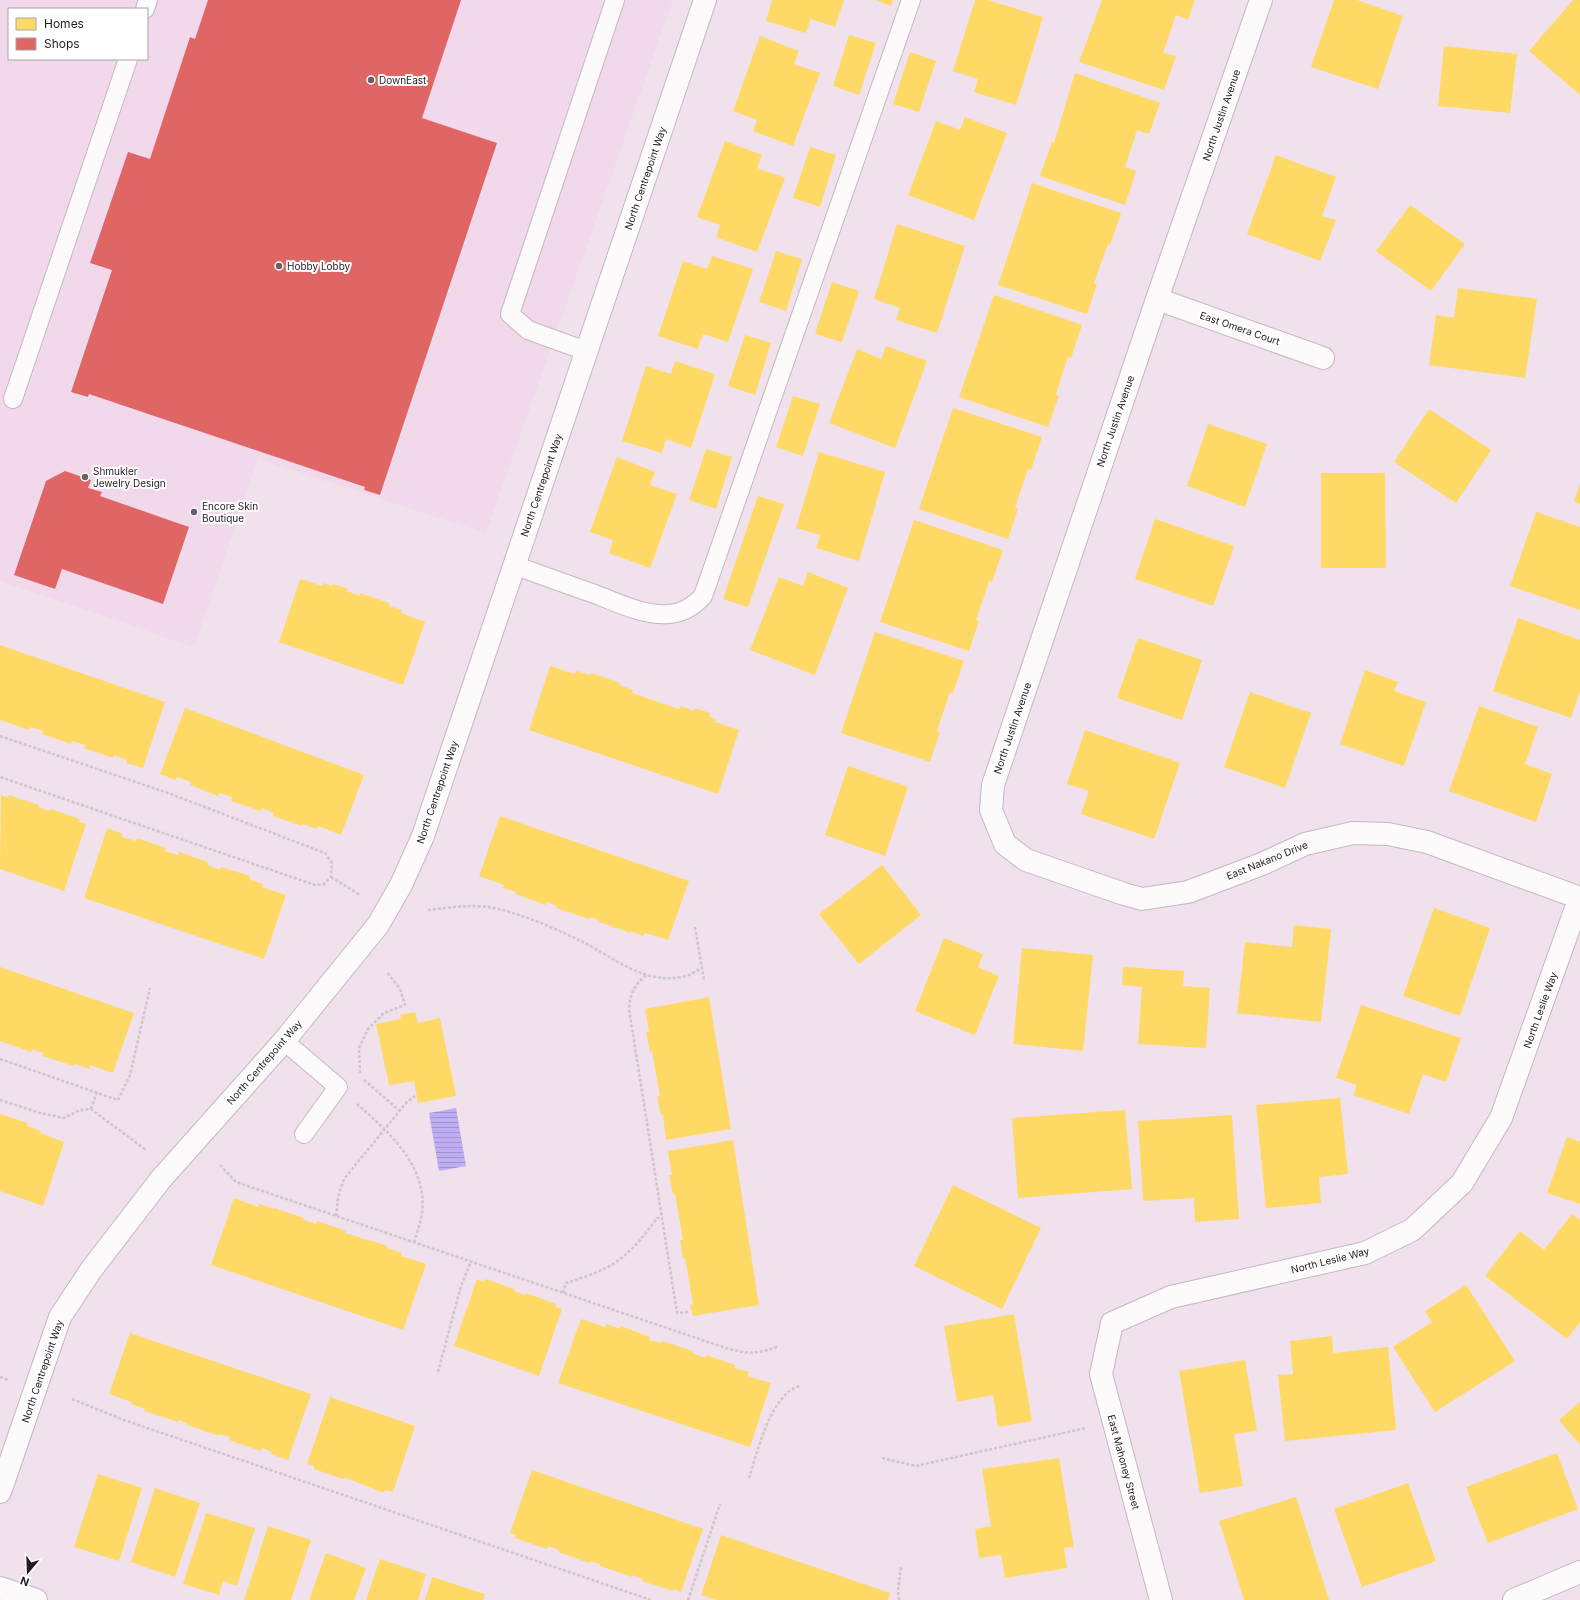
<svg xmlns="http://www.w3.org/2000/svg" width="1580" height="1600" viewBox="0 0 1580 1600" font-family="Inter,sans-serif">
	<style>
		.built { fill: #f1d8ea; fill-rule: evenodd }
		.water { fill: url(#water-rules) }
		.homes { fill: #ffd966 }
		.shops { fill: #e06666 }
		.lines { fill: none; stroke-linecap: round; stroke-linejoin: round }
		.service-casing { stroke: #c4b8c1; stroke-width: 20 }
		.minor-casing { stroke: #c4b8c1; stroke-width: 24 }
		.tertiary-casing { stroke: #c4b8c1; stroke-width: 24 }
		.path { stroke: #cbc6c9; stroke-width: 2.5; stroke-dasharray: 3 2; stroke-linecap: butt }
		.service { stroke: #fdfafc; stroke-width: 18 }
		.minor { stroke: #fdfafc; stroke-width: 22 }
		.tertiary { stroke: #fdfafc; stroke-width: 22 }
		.poi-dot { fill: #6b6067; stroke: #fff; stroke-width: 1.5 }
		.labels { text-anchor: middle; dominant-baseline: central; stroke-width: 4; stroke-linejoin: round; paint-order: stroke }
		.poi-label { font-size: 10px; fill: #231a20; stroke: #fff; text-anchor: start }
		.street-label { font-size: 10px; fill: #231a20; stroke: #fff }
	</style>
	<defs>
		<pattern id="water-rules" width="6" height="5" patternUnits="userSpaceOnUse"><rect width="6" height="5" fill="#bdaef1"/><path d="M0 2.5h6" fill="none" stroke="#a295ce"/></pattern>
	</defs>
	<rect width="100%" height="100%" fill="#f0e1ec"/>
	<path class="built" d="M0,0H673L486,533L258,459L194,647L0,581ZM9,9H147V59H9Z"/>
	<path class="water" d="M456,1108L466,1166L439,1171L429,1113Z"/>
	<path class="homes" d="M772,0H844L835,27L811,19L806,33L766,21Z
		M876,0H893L891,6Z
		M975,0H988L1043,17L1016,105L974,92L978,79L953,71Z
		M1102,0H1195L1188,20L1176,15L1163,53L1176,56L1164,90L1079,62Z
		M1334,0H1357L1403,16L1378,89L1311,67Z
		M1573,0H1580V95L1529,51Z
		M849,35L876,43L859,95L833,86Z
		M760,36L799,51L794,64L820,73L793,146L753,131L757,120L733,111Z
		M1444,46L1517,54L1510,113L1438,106Z
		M910,52L936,61L919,112L893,104Z
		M1075,73L1160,103L1149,134L1137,130L1125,167L1136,171L1125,205L1040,176L1052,142L1054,143Z
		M965,117L1007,133L974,220L908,195L936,121L960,130Z
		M725,141L762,155L757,168L785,178L757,252L716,237L720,225L697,217Z
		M810,147L836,155L820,207L793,198Z
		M1276,155L1336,177L1322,216L1336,220L1320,261L1247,234Z
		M1032,183L1121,213L1110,245L1108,244L1094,283L1097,284L1087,314L998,285Z
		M1410,205L1465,244L1431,291L1376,251Z
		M897,224L965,246L937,333L896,320L900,308L874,299Z
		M776,251L802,259L786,311L759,302Z
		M712,256L753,269L728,342L703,334L698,349L658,336L683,261L707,269Z
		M832,282L859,291L842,342L815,334Z
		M1458,288L1537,299L1525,378L1429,365L1436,315L1454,318Z
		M994,295L1082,325L1071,358L1068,357L1062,375L1056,395L1059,396L1048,427L959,397Z
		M745,335L771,343L755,395L728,386Z
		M886,346L927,361L895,448L829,423L857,349L881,359Z
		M675,361L715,374L691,448L666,439L662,453L622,441L646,366L671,374Z
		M793,396L820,404L803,456L776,447Z
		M953,408L1042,437L1031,470L1028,469L1015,508L1018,509L1008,539L919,509Z
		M1429,409L1491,450L1456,503L1394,462Z
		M1208,424L1267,444L1245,507L1187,486Z
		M706,449L732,457L716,509L689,500Z
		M819,452L885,472L859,561L816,548L820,535L796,528Z
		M617,457L655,472L650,485L677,494L650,568L609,553L613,540L590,532Z
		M1321,473H1385L1386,568H1321Z
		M1580,484V504L1574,501Z
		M758,496L784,504L748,607L723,599Z
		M1536,512L1580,527V610L1510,586Z
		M1155,519L1234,546L1213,606L1135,579Z
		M914,520L1003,550L992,582L989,581L983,600L976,620L979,621L969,651L880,622Z
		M808,572L848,588L815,675L750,650L779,577L803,586Z
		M300,579L322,586L324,583L332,586L333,584L348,589L347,591L360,596V593L389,603V606L402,610L401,613L425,622L403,685L279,642Z
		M1518,618L1580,640V691L1571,718L1493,691Z
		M875,632L964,661L953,693L950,692L937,731L940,732L930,762L841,733Z
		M1138,638L1202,660L1182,720L1117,698Z
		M0,645L165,702L143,768L126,763L127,760L114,755L113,758L84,748L85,745L72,741L71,744L42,734L43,731L30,727L29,730L0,720Z
		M550,666L575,674L576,671L591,675V673L620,683L619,685L633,690L632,693L679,709L680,706L694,711L695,708L710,713L709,716L716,719L715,722L739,730L718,794L529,730Z
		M1365,670L1398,682L1394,691L1426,702L1404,766L1340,744Z
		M1250,692L1311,713L1285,788L1224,767Z
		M1479,706L1538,727L1525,764L1552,774L1536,822L1449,791Z
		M185,708L364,775L341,835L318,826L316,829L303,824L302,826L273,816L274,813L262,808L260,811L231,801L232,797L219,793L218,796L190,785L191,782L177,777L176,780L160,774Z
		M1085,730L1180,763L1154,839L1081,814L1089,791L1067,784Z
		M848,766L908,787L885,856L825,835Z
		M1,795L8,798L9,795L39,805L38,807L50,811L51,809L80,819L79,822L86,824L64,891L0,869Z
		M500,816L689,881L668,940L645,933L643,936L631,931V933L599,922V920L590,917L589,919L556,908L557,906L547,902L546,905L515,894L516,892L503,888L504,885L479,876Z
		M107,828L123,834L122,837L136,841L137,838L166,848L165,851L178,855L179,852L208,862L207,865L220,870L221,867L250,876L249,879L263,884L262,887L286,895L264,959L84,898Z
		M882,865L921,915L859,964L819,914Z
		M1434,908L1490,928L1460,1016L1403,996Z
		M1294,925L1331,929L1321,1022L1237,1013L1245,942L1292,947Z
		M944,938L983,954L978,967L999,976L975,1035L915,1011Z
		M1022,948L1093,955L1083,1051L1013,1044Z
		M0,967L134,1013L113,1073L90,1065L89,1069L75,1064L74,1066L42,1056L43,1053L32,1049L31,1052L0,1041Z
		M1123,967L1184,971L1183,986L1210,988L1206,1048L1138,1044L1142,987L1122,985Z
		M709,997L731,1129L666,1140L663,1115H661L657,1097L660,1096L652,1051L650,1052L646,1032H649L645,1009Z
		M1361,1005L1461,1038L1446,1082L1423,1074L1409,1114L1353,1095L1357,1085L1336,1078Z
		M415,1012L418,1023L440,1018L456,1096L418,1103L414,1081L389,1085L376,1024L401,1019L400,1015Z
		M1340,1098L1348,1174L1319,1177L1321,1203L1266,1208L1256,1105Z
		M1125,1110L1132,1189L1018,1198L1012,1118Z
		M0,1114L28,1123L27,1126L41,1131L40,1133L64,1142L43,1206L0,1191Z
		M1232,1115L1239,1219L1195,1222L1194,1198L1143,1201L1138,1121Z
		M1567,1137L1580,1142V1204L1547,1193Z
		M733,1140L759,1305L693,1316L690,1305L693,1304L685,1258L683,1259L680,1240H683L675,1194H673L669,1175H672L668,1151Z
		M953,1185L1041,1228L1002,1309L914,1266Z
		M234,1198L258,1207L259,1204L274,1209V1208L304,1218L303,1220L316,1224L317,1221L346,1231L345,1233L388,1246L387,1248L402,1253L401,1256L426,1264L403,1330L211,1265Z
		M1572,1214L1580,1220V1322L1567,1339L1485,1276L1520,1231L1544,1250Z
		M477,1279L484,1282L485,1279L515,1289L514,1291L525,1295L526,1293L556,1304L555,1307L562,1309L539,1376L454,1346Z
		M1466,1285L1515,1361L1435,1412L1393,1347L1432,1322L1425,1311Z
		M1014,1314L1032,1421L998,1427L993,1395L957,1402L944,1326Z
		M581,1319L605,1327L607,1324L620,1329L621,1326L650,1337L649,1340L661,1343L662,1341L693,1351L692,1353L705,1358L706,1355L735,1365L734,1368L749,1372L747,1376L771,1383L750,1447L558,1383Z
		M130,1333L311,1394L288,1460L271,1454L272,1452L262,1448L261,1451L229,1440L230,1437L219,1434V1436L187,1425V1423L178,1420V1422L144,1411L145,1409L131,1404L132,1402L109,1394Z
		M1332,1336L1333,1353L1388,1347L1396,1430L1285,1441L1278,1375L1293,1374L1290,1341Z
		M1245,1360L1257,1431L1234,1434L1243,1486L1200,1493L1179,1371Z
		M330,1397L415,1426L393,1492L385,1490L384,1493L344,1477L343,1479L314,1469V1466L307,1464Z
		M1580,1402V1445L1559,1420Z
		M1557,1453L1578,1509L1488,1543L1466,1487Z
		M1059,1458L1074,1547L1064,1548L1067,1568L1005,1578L1001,1555L979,1558L975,1529L991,1526L982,1469Z
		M532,1470L703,1529L681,1592L673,1589V1591L642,1581L643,1579L632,1575V1577L600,1566V1564L590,1561L589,1563L558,1552L559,1550L548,1546L547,1549L515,1538L516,1535L510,1533Z
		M98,1474L142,1488L119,1561L74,1547Z
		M1408,1483L1436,1561L1362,1587L1334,1509Z
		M155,1488L200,1503L175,1577L131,1562Z
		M1296,1497L1329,1600H1244L1219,1521Z
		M206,1513L255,1528L237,1586L223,1581L219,1595L183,1584Z
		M268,1526L311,1540L291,1600H244Z
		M721,1535L890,1593L888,1600H716L701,1595Z
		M326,1553L366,1568L354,1600H309Z
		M380,1559L426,1574L418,1600H366Z
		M432,1577L485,1594L483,1600H425Z"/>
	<path class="shops" d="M208,0H461L422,118L497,143L380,495L364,490L365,487L89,394L88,397L71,392L112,270L90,263L128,152L150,159L190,37L195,39Z
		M65,471L91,480L88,488L102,492L100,496L189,527L163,604L62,569L55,589L14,575L46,481Z"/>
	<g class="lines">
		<defs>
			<path id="service" d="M145,9L148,0
				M586,351L528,330L510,314L615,0
				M13,399L128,59
				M514,565C541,575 568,585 595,594C617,603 645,616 669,614C683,613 694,606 703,596L911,0
				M284,1041L338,1087L304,1134"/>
			<path id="minor" d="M1261,0L1157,299L993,785L991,810L1005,844L1026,860L1124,894L1142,899L1188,892L1262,864L1305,844L1353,833L1388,834L1427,842L1580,898
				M1157,299L1323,358
				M0,1588L36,1600
				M1161,1600L1101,1374L1112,1323L1171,1297L1365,1253L1412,1230L1462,1183L1501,1118L1580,897
				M1514,1600L1580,1572"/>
			<path id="tertiary" d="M0,1492L60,1317L91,1270L161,1179L284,1041L378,925L401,885L423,836L705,0"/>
		</defs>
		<use href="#service" class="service-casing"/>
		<use href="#minor" class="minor-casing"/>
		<use href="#tertiary" class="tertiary-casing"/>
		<path class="path" d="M0,736L168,793L325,853L332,863L331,877L324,884L315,885L0,777
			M331,877L360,895
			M428,910C454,907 477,903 503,910C531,918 559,930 585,943C617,960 647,986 686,976C691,975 697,970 702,968
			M695,927L704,980
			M646,975C634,986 630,993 629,1009L677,1313L688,1312
			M0,1059L118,1100L130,1075L150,988
			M360,1073L359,1048L368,1029L384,1013L405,1005L400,989L387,972
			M364,1080L400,1111
			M0,1100L40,1113L64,1118L80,1110L91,1109L146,1150
			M357,1104C391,1134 431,1169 421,1219C419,1227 416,1235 414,1243
			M91,1109L97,1092
			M220,1165L236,1182L723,1347C746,1354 756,1355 779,1346
			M336,1216L338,1197L344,1179L406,1103L415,1096
			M563,1293L566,1283C584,1277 605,1271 620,1259C635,1248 646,1233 657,1218H662
			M438,1372L461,1286L471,1262
			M0,1377L8,1380
			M72,1399L124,1420L651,1600
			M882,1458L916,1466L1086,1428
			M749,1478C758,1450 766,1414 787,1393C791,1389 797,1387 801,1385
			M688,1600L720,1504
			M899,1600L898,1590L901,1567"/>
		<use href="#service" class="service"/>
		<use href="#minor" class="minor"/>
		<use href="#tertiary" class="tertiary"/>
	</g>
	<g class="poi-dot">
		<circle cx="371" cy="80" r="4"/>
		<circle cx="279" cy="266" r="4"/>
		<circle cx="85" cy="477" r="4"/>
		<circle cx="194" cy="512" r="4"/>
	</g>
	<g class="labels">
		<g class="poi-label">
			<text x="379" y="80">DownEast</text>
			<text x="287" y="266">Hobby Lobby</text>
			<text x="93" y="471">Shmukler<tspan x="93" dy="12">Jewelry Design</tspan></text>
			<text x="202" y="506">Encore Skin<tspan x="202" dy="12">Boutique</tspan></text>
		</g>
		<g class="street-label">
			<text transform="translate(1221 115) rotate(-71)">North Justin Avenue</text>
			<text transform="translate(645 178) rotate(-71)">North Centrepoint Way</text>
			<text transform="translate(1240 328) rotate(19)">East Omera Court</text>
			<text transform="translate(1115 421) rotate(-71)">North Justin Avenue</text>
			<text transform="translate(541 485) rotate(-71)">North Centrepoint Way</text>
			<text transform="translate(1012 728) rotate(-71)">North Justin Avenue</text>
			<text transform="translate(437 792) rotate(-71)">North Centrepoint Way</text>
			<text transform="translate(1267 860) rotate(-22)">East Nakano Drive</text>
			<text transform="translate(1540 1010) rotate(-70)">North Leslie Way</text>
			<text transform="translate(264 1062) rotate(-49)">North Centrepoint Way</text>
			<text transform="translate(1330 1260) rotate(-14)">North Leslie Way</text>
			<text transform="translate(42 1371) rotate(-71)">North Centrepoint Way</text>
			<text transform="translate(1124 1462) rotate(75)">East Mahoney Street</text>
		</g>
	</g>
	<rect x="8" y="8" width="140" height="52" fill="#ffffff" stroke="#a7a3a6"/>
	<rect x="16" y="18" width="20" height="12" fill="#ffd966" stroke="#a7a3a6"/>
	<text x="44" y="28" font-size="12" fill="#231a20">Homes</text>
	<rect x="16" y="38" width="20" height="12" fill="#e06666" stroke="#a7a3a6"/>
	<text x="44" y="48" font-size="12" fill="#231a20">Shops</text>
	<g transform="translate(28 1572) rotate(199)" stroke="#ffffff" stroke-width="3" paint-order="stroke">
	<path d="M0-3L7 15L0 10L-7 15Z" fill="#231a20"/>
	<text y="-6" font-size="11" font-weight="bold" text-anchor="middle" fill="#231a20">N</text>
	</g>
</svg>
